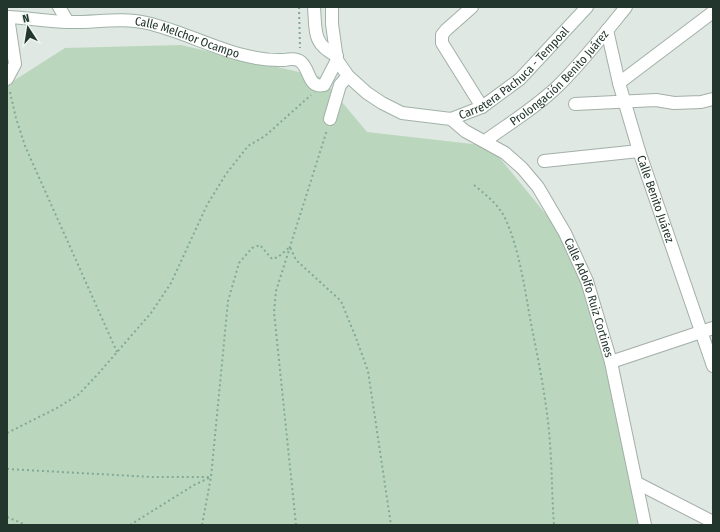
<svg xmlns="http://www.w3.org/2000/svg" width="720" height="532" viewBox="0 0 720 532" font-family="'Fira Sans Condensed',sans-serif">
	<style>
		.green { fill: #bad7bd }
		.lines { fill: none; stroke-linecap: round; stroke-linejoin: round }
		.street-casing { stroke: #a3afa8; stroke-width: 14 }
		.secondary-casing { stroke: #a0b3a8; stroke-width: 14 }
		.path { stroke: #83a896; stroke-width: 2; stroke-dasharray: 2 3; stroke-linecap: butt }
		.street { stroke: #fff; stroke-width: 12 }
		.secondary { stroke: #fff; stroke-width: 12 }
		.labels { text-anchor: middle; dominant-baseline: central; stroke-width: 3.5; stroke-linejoin: round; paint-order: stroke }
		.street-label { font-size: 12px; fill: #22362d; stroke: #eff5f1 }
	</style>
	<rect width="100%" height="100%" fill="#dfe8e2"/>
	<path class="green" d="M181,45L321,77L367,132L490,146L562,234L601,326L646,525H7V85L65,48Z"/>
	<g class="lines">
		<defs>
			<g id="street">
				<path d="M59,7L68,22"/>
				<path d="M314,7C316,31 312,44 337,56"/>
				<path d="M472,7L446,30L442,35V43L482,107"/>
				<path id="s1" d="M607,30L619,83L639,151L713,366"/>
				<path d="M7,79L15,64L8,17"/>
				<path d="M619,83L713,12"/>
				<path d="M575,104L656,100L674,103L701,102L713,99"/>
				<path d="M330,119L340,85L348,76"/>
				<path id="s2" d="M451,119L465,131L505,153L522,168L538,187L565,233L587,281L611,362L645,525"/>
				<path id="s3" d="M485,141C510,123 538,106 560,84C584,60 605,33 626,7"/>
				<path d="M544,161L639,151"/>
				<path d="M611,362L713,328"/>
				<path d="M637,483L713,522"/>
			</g>
			<g id="secondary">
				<path id="s4" d="M332,7V24L337,60L348,76L367,93L382,103L402,113L451,119L482,107L520,79L587,7"/>
				<path id="s5" d="M7,17C27,18 47,21 68,22C93,23 121,17 147,23C192,33 236,62 284,60C289,59 297,58 301,62C310,69 308,89 324,85L337,60"/>
			</g>
		</defs>
		<use href="#street" class="street-casing"/>
		<use href="#secondary" class="secondary-casing"/>
		<path class="path" d="M299,7L300,48
			M10,92L16,118L25,146L117,352
			M474,185C486,195 498,204 505,218C519,249 524,284 530,318C538,359 547,401 550,443C552,471 552,498 554,525
			M7,433L57,408L78,395L98,374L151,313L171,283L207,205L226,174L248,146L265,136L311,95
			M7,469L152,477H211
			M7,517L26,525
			M130,525L194,485L209,478
			M202,525L211,477L228,301L239,263L252,248L260,245L272,259L278,257L290,247L296,260L341,301L356,338L368,371L391,525
			M296,525L274,312L276,291L327,130"/>
		<use href="#street" class="street"/>
		<use href="#secondary" class="secondary"/>
	</g>
	<g class="labels">
		<g class="street-label">
			<text stroke="none"><textPath href="#s5" startOffset="183">Calle Melchor Ocampo</textPath></text>
			<text stroke="none"><textPath href="#s4" startOffset="267">Carretera Pachuca - Tempoal</textPath></text>
			<text stroke="none"><textPath href="#s3" startOffset="98">Prolongación Benito Juárez</textPath></text>
			<text stroke="none"><textPath href="#s1" startOffset="176">Calle Benito Juárez</textPath></text>
			<text stroke="none"><textPath href="#s2" startOffset="234">Calle Adolfo Ruiz Cortines</textPath></text>
		</g>
	</g>
	<rect width="720" height="532" fill="none" stroke="#22362d" stroke-width="16"/>
	<g transform="translate(28 28) rotate(348)" stroke="#eff5f1" stroke-width="3" paint-order="stroke">
	<path d="M0-3L7 15L0 10L-7 15Z" fill="#22362d"/>
	<text y="-6" font-size="11" font-weight="bold" text-anchor="middle" fill="#22362d">N</text>
	</g>
</svg>
